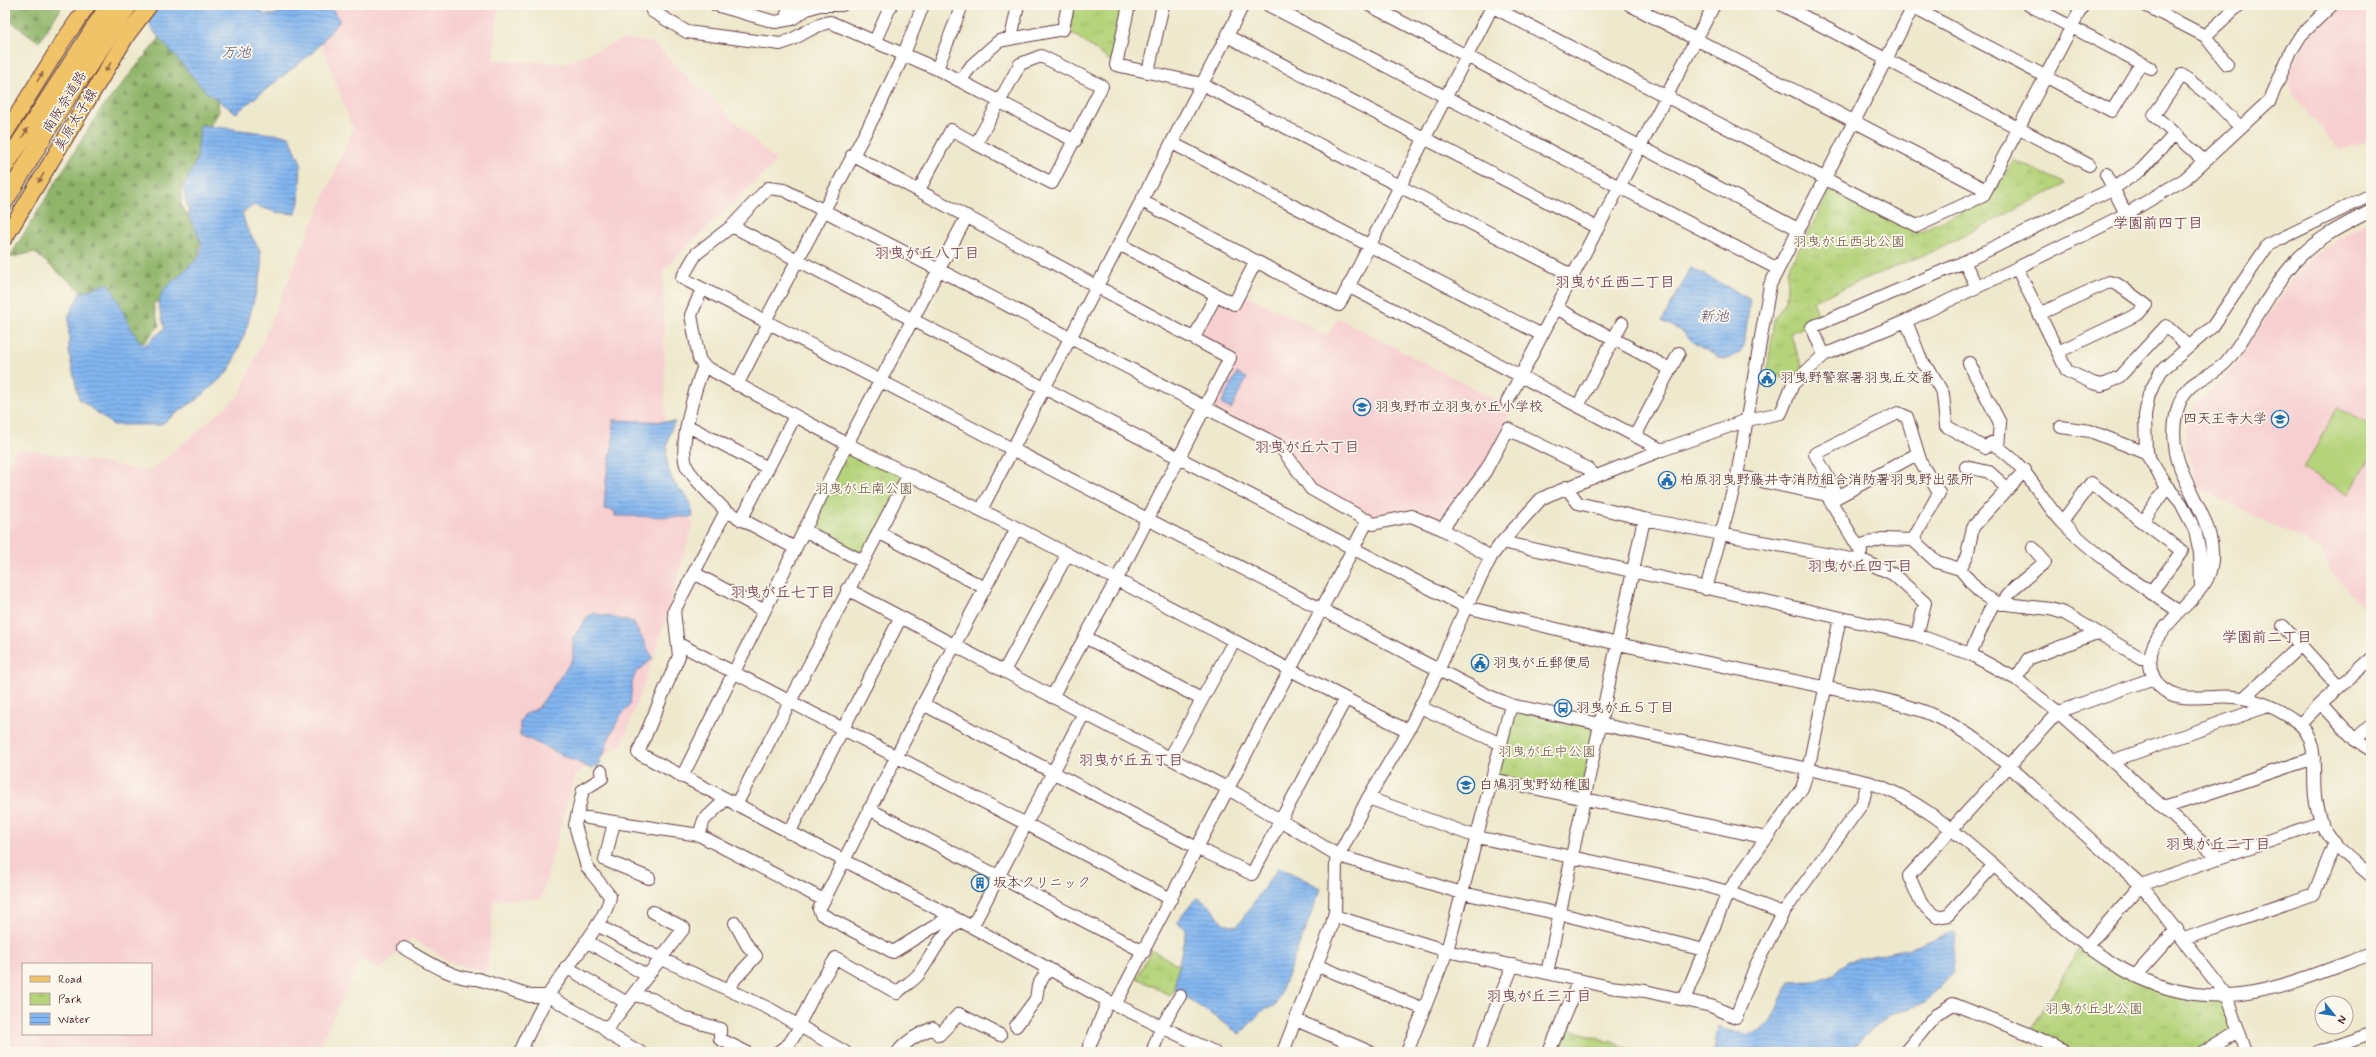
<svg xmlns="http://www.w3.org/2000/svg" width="2376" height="1057" viewBox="0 0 2376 1057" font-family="Mynerve,'Klee One',sans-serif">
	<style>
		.built { fill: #f7cfd0; fill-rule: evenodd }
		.forest { fill: url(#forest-firs); stroke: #6d6a4a }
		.park { fill: url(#park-tufts); stroke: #807952 }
		.garden { fill: #b5d37a; stroke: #807952 }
		.water { fill: url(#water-rules); stroke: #666a8e }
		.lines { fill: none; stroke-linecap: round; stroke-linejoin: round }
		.minor-casing { stroke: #633d43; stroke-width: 14 }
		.major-casing { stroke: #633d43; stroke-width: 17 }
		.highway-casing { stroke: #633d43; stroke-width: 19 }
		.minor { stroke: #fff; stroke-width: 12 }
		.major { stroke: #f1c369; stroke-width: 15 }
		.highway { stroke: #f1c369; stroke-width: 17 }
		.oneway { fill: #956947 }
		.labels { text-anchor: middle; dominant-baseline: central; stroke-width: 3.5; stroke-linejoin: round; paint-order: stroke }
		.street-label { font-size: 14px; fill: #4a1f2b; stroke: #fbf7ec }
		.park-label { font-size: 14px; fill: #6a5543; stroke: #fbf7ec }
		.poi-label { font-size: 14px; fill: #4a1f2b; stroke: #fbf7ec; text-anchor: start }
		.water-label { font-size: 15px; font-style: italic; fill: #5e5470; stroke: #fbf7ec }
		.neighbourhood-label { font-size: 15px; font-weight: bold; fill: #7d4c5f; stroke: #fbf7ec }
	</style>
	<defs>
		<pattern id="forest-firs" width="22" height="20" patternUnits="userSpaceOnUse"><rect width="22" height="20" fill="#90b56a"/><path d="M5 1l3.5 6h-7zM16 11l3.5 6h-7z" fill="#789357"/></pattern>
		<pattern id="park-tufts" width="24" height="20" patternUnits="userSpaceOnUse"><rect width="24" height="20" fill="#b5d37a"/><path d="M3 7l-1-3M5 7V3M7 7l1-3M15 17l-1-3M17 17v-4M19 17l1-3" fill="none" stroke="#9db56a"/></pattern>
		<pattern id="water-rules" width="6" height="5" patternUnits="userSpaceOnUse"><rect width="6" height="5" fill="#82b6f0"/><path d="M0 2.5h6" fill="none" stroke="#6c93c3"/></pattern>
	</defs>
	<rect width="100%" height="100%" fill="#fbf7ec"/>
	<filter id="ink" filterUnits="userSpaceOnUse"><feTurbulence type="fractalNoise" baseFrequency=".025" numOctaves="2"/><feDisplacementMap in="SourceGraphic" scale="8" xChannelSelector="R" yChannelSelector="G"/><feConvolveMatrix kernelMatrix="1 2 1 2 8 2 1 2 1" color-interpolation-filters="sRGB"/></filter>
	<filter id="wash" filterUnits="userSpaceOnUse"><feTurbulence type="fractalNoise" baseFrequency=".012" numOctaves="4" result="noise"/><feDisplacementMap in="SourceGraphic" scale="16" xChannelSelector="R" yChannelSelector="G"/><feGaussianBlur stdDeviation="0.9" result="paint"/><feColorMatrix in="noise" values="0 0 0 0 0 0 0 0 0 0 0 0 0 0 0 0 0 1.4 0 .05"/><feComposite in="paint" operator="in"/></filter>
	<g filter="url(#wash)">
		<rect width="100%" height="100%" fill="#eee8cc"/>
		<path class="built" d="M307,5H499L493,60L567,63L623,39L653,43L776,161L663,270L666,470L693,523L658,644L622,744L575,774L541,899L494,900L487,973L452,963L411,938L380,970L361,958L319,1047L324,1052H5V483L16,448L150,471L239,396L353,129ZM23,964H151V1034H23Z
			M2342,5H2371V140L2339,150L2294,96L2287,75L2314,27Z
			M2371,218V617L2331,572L2322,550L2199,488L2188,455L2185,430L2193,407L2222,381L2236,364L2290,282L2310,259Z
			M1245,295L1328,335L1338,318L1512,408L1484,466L1438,522L1416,510L1375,516L1313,487L1285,444L1211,406L1237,355L1201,336L1219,302L1237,311Z"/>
		<path class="forest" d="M5,5H63L39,42L5,17Z
			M167,29L217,91L219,112L205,133L198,168L181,189V206L201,236L198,255L183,289L153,304L159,326L144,343L124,331L93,301L34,252L9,258L99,112Z"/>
		<path class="park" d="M1074,5H1125L1112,62L1069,31Z
			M2014,160L2066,184L1933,251L1813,301L1820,320L1790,333L1803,369L1791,380L1767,372L1774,319L1786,301L1788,269L1832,188L1918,232L1989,199Z
			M850,445L909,474L861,559L807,530Z
			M1514,710L1595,727L1581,794L1497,776Z
			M2079,948L2117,972L2224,998L2235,1030L2198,1052H2068L2029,1034Z
			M1151,950L1179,965L1176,990L1169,995L1137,978Z
			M1568,1028L1607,1042L1610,1040L1636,1052H1559Z"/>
		<path class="garden" d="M2337,408L2371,426V454L2349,494L2303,469Z"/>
		<path class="water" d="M146,5H257L263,14L274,15L289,5H329L339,18V22L313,52L236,113L205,91L151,28Z
			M200,125L289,136L301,163L299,202L296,214L275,212L254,205L242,213L247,229L260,250L262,269L246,330L229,371L200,397L160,425H113L79,399L69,353V315L80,293L108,283C122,303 127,328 144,346L165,328L158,304L163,290L199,257L202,244L190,218L183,189L197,158Z
			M1691,268L1750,299L1744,346L1739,353L1727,359L1720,358L1695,344L1683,332L1662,321Z
			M1237,373L1247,378L1231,409L1221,404Z
			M613,420L675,422C664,441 663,468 677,487C680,491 686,494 688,498C691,503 692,511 693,517L615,516V511L604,509C605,500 605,491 606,481C608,461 616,442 613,420Z
			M593,613L633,622L653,658L635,674L632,683L630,705L619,718L608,740L603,757L602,756L599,760L601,762L598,767L595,766L592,769L520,735V722L524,715L538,708L573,659V638L586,618Z
			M1279,867L1321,888L1276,1005L1262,1011L1240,1034L1174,989L1186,929L1177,922L1197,897L1213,909L1223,923L1237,926Z
			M1953,932L1956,934L1952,973L1925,1003L1891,1014L1846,1052H1714L1718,1026C1728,1029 1738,1033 1748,1034C1774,1036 1777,997 1791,982L1815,981L1834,974L1848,961L1910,948Z"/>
	</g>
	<g filter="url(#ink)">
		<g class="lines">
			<defs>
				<path id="minor" d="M716,5L775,22L792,19L807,9L819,5H842
					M1129,5L1116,65L1202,84L1573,276
					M1268,5L1778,269
					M1369,5L1798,229
					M1489,5L1917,226L1983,196L2083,5
					M1630,5L1986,190
					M1782,5L2089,165
					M1908,5L2112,111L2141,63
					M2029,5L2151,68
					M2145,5L2205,36L2227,64
					M652,11L687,32L780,44C799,39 811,25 830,22L937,69L1075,141
					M785,20L790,5
					M1227,36L1598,228
					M2205,36L2239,5
					M1011,38L1018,5
					M875,41L891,5
					M1041,56L1102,86L1052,183L976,144L1020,64Z
					M937,69L962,5
					M1148,72L1163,5
					M960,81L972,65L999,41L1063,29L1068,5
					M1172,143L1542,335
					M852,155L1230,358L1116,581L1052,697
					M2204,161L2154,115L2182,75L2211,97L2240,127
					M2106,174L2126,214
					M919,190L951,130L976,144
					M1142,201L1339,305L1493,5
					M2371,211C2343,225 2313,240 2292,265C2267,294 2251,331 2227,361C2218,372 2201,377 2190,387C2174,402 2172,432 2176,452C2183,491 2224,531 2209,574C2200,604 2133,636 2154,678C2169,708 2207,694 2234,697C2256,699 2279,709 2297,722C2320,739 2312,772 2315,796C2316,806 2319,817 2323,827C2332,846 2356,862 2371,876
					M732,226L1466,607L1618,644L1886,700L1923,711L1946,721L1977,740L2008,765L2141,885L2226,995L2246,1052
					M1119,244L1234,304L1256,261
					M1964,262L1977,287
					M2017,268L2067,371L2093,383L2101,385L2108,383L2120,376L2166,326L2188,346
					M1348,286L1662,450
					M702,289L691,315L699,359L704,366L847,444L1017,528L1408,731
					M1556,308L1670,369
					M2039,314L2109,282L2117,284L2146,305L2138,314L2058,352
					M765,321L880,105L904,54L923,5
					M1906,321L1922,362L1931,372L1943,394L1946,426L1985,448L1991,443C2028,464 2037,496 2064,524C2098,558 2139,584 2178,611
					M1194,338L1216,295
					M1824,355L1812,327L1964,262L2114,188L2141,170L2175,134
					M1969,363L2000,423L1998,447
					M704,366C695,388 679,442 686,465C688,473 718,503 726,511L674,611L679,656L638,753L972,927L1108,1001L1214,1052
					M737,385L769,323
					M1507,402L1714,5
					M1578,406L1622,323
					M688,426L768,468
					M2061,427L2090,431L2146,453
					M1635,436L1679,353
					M1966,467L1989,472L2008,489
					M1737,476L1827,495L1861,552
					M1566,487L1578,503L1644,519L1866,562L1893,574L1925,603L1917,635
					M1838,496L1815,454L1898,413L1907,417L1921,463L1939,493L1913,540
					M1830,501L1917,454
					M981,510L1243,5
					M726,511L795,548
					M741,520L795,416
					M2143,521L2167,487
					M2062,522L2091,483L2182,551L2151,593
					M1442,529L1485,472L1508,429L1589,469L1594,476
					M804,530L862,561
					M878,532L985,588
					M1502,542L1917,635L1970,654L2016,679L2058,712L2219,858
					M1858,546L1882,539L1913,540L1937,562L1960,569L1980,593L1997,603L2050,609L2064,613L2141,658H2151
					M1491,557L1442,529L1411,516L1373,524L1311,489L1280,446L784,190L768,188L732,226L696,254L682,278L1489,696L1511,705L1868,782C1915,797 1951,828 1988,860C2060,924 2134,1008 2241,994C2285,988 2329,969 2371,954
					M1960,569L1967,556L1973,527L2025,470
					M694,573L763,610
					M2201,587L2200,553L2195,530L2181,503L2165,484L2146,453L2145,415L2149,394L2161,371L2213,326L2268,245L2371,195
					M847,589L1227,788L1339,856L1462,893L1561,914L1704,950
					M1706,589L1737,476L1770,285L1914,5
					M2001,604L2015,587L2045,562L2033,548
					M2283,626L2339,687
					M1085,637L1201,699
					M679,644L1171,899
					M1970,654L1994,601
					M1004,671L1067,555
					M2016,679L2028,659L2097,633
					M2244,698L2301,645
					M2321,703L2355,740L2371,750
					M923,704L1197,848L1252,874L1345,700
					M1420,707L1501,744
					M2300,724L2321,703L2371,659
					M2355,740L2371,725
					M1170,758L1234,641
					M2112,761L2268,706
					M682,777L847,444L967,216
					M1492,779L1767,838
					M1368,798L1477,837L1703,885L1728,892L1783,913
					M736,805L909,474
					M2164,808L2314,758
					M869,809L1144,952
					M588,818L699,835L824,900L923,704L1017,528
					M614,822L605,860L649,878
					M789,833L901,617
					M699,835L704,820L725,800
					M1994,865L1948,915L1937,917L1921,903L1909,876L2058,712L2154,678
					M824,900L819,909L821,914L893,952L951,916
					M1334,916L1447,951L1610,987L1645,991L1711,1006L1736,1017L1756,965L1783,913L1862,804L1868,782
					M597,925L662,959L770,1009L845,1052
					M972,927L1084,713
					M2184,939L2314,894L2335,842
					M586,941L648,976
					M2086,947L2141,885L2322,822
					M404,948C423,959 456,981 478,979L530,996H548L603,1027L610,1035L640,1052
					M1318,966L1424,1009
					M566,967L627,1003
					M1547,973L1644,519
					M2135,976L2177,929
					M730,989L734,980L756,956L747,945L735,923
					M633,995L652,999L684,1018L720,1029V1039L746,1052
					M1684,1000L1728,892L1802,788L1808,770L1840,618
					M1115,1005L1368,520
					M1296,1020L1370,1052
					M798,1026L820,983L836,958L897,993C903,986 912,982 918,975C933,955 938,937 960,921
					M1016,1026L1036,999L1038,986L1048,969
					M603,1027L610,1025L684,928L653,912
					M520,1052C529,1033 538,1013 549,994C562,973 609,917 610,896L587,867L575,825L583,790L602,778L601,771
					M778,1052L789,1044L800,1027
					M898,1052C905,1042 921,1033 933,1028L939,1035L959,1014L1000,1035
					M1087,1052L1108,1001
					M1152,1052L1161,1028L1180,996
					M1283,1052L1331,928L1335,912L1336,861L1368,798L1408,731L1438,671L1466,607L1491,557L1502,542L1541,499L1549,495L1662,450L1747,420L1781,413L1793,384L1824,355L1906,321L2017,268L2126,214L2185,179L2270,100L2291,51L2301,35L2332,5
					M1407,1052L1447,951L1511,705
					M1478,1052L1513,965
					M1549,1052L1579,980
					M1905,1052L1936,1015L1953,1004L2029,1034L2065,1052
					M2203,1052L2238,1031
					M2318,1052L2371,1034"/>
				<path id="major" d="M5,134L63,41L88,5
					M5,238L128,34L150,5"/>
				<path id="highway" d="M5,166L109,5
					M5,201L60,109L129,5"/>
			</defs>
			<use href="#minor" class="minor-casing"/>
			<use href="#major" class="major-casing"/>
			<use href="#highway" class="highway-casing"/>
			<use href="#minor" class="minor"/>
			<use href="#major" class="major"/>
			<use href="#highway" class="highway"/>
		</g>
		<defs><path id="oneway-solid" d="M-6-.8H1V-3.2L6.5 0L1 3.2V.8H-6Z"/></defs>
		<g class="oneway">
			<use href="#oneway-solid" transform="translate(108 67) rotate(122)"/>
			<use href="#oneway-solid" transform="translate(40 77) rotate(-58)"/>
			<use href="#oneway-solid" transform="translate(25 133) rotate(-58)"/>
			<use href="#oneway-solid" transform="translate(41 178) rotate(121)"/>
		</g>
	</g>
	<defs>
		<symbol id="civic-ring" viewBox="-11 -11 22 22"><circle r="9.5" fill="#fbf7ec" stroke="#1f6fb2" stroke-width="1.5"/><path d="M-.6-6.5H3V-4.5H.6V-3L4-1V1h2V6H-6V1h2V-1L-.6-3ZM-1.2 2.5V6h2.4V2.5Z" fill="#1f6fb2"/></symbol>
		<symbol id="school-ring" viewBox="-11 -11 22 22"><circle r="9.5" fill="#fbf7ec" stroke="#1f6fb2" stroke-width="1.5"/><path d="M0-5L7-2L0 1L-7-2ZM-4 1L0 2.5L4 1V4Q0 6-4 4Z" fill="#1f6fb2"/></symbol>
		<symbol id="university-ring" viewBox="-11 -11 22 22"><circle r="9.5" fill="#fbf7ec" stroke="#1f6fb2" stroke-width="1.5"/><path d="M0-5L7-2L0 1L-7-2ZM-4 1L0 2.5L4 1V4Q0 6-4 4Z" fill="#1f6fb2"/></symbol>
		<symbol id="bus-ring" viewBox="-11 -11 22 22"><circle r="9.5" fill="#fbf7ec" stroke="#1f6fb2" stroke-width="1.5"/><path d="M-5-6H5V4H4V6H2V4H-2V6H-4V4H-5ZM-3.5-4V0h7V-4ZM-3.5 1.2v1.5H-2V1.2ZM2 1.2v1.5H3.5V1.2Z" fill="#1f6fb2"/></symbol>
		<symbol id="building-ring" viewBox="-11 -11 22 22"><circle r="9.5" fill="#fbf7ec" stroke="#1f6fb2" stroke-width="1.5"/><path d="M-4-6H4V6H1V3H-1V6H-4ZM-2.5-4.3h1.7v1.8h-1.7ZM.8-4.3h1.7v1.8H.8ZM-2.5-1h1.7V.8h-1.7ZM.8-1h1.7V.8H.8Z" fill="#1f6fb2"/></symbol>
	</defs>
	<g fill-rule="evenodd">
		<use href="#civic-ring" x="1757" y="368" width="20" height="20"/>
		<use href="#school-ring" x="1352" y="397" width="20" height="20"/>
		<use href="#university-ring" x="2270" y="409" width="20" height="20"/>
		<use href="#civic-ring" x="1657" y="470" width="20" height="20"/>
		<use href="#civic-ring" x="1470" y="653" width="20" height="20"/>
		<use href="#bus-ring" x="1553" y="698" width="20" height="20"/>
		<use href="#school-ring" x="1456" y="775" width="20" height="20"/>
		<use href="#building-ring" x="970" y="873" width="20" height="20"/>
	</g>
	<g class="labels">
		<g class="street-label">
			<text transform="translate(65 102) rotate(-58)">南阪奈道路</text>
			<text transform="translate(76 120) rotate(-59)">美原太子線</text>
		</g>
		<g class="park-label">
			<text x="1849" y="242">羽曳が丘西北公園</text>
			<text x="864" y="489">羽曳が丘南公園</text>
			<text x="1547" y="752">羽曳が丘中公園</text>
			<text x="2094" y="1009">羽曳が丘北公園</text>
		</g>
		<g class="poi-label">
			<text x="1780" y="378">羽曳野警察署羽曳丘交番</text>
			<text x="1375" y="407">羽曳野市立羽曳が丘小学校</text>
			<text x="2267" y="419" text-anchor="end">四天王寺大学</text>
			<text x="1680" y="480">柏原羽曳野藤井寺消防組合消防署羽曳野出張所</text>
			<text x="1493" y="663">羽曳が丘郵便局</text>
			<text x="1576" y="708">羽曳が丘５丁目</text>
			<text x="1479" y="785">白鳩羽曳野幼稚園</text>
			<text x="993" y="883">坂本クリニック</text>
		</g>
		<g class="water-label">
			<text x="236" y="53">万池</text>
			<text x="1714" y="317">新池</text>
		</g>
		<g class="neighbourhood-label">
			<text x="2158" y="224">学園前四丁目</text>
			<text x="927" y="254">羽曳が丘八丁目</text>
			<text x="1615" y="283">羽曳が丘西二丁目</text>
			<text x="1307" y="448">羽曳が丘六丁目</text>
			<text x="1860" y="567">羽曳が丘四丁目</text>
			<text x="783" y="593">羽曳が丘七丁目</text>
			<text x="2267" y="638">学園前二丁目</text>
			<text x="1131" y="761">羽曳が丘五丁目</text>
			<text x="2218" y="845">羽曳が丘二丁目</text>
			<text x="1539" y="997">羽曳が丘三丁目</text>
		</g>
	</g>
	<rect width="2376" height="1057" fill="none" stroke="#fbf7ec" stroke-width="20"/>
	<rect x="22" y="963" width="130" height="72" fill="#fbf7ec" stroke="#b4a19f"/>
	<rect x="30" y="976" width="20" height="6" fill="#f1c369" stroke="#b4a19f"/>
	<text x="58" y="983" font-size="12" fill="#4a1f2b">Road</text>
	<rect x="30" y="993" width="20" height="12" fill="url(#park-tufts)" stroke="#b4a19f"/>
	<text x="58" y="1003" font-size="12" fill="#4a1f2b">Park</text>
	<rect x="30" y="1013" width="20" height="12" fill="url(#water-rules)" stroke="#b4a19f"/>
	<text x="58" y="1023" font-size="12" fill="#4a1f2b">Water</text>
	<g transform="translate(2334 1015) rotate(120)"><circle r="19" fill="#fbf7ec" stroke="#b4a19f"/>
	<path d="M0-3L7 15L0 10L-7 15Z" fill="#1f6fb2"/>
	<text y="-6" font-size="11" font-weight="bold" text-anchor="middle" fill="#4a1f2b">N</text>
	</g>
</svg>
